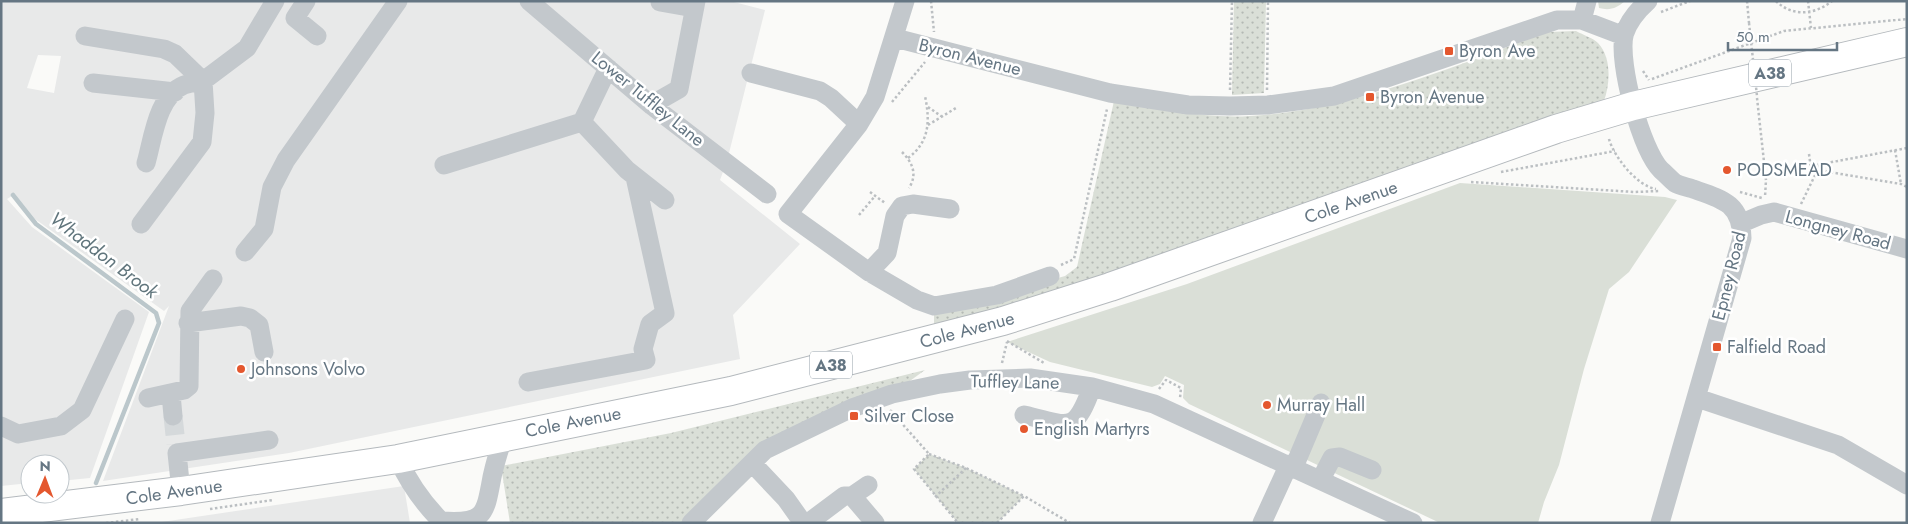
<svg xmlns="http://www.w3.org/2000/svg" width="1908" height="524" viewBox="0 0 1908 524" font-family="Jost,sans-serif">
	<style>
		.built { fill: #e8e9e9; fill-rule: evenodd }
		.grass { fill: url(#grass-dots) }
		.park { fill: #dadfd7 }
		.lines { fill: none; stroke-linecap: round; stroke-linejoin: round }
		.stream { stroke: #bbc7cb; stroke-width: 4.5 }
		.minor-tunnel { stroke: #d5d9db; stroke-width: 19; stroke-dasharray: 19 9; stroke-linecap: butt }
		.highway-casing { stroke: #b4b9bd; stroke-width: 30 }
		.path { stroke: #bbbfc2; stroke-width: 2.5; stroke-dasharray: 2.5 2.5; stroke-linecap: butt }
		.minor { stroke: #c3c8cc; stroke-width: 19 }
		.highway { stroke: #fff; stroke-width: 28 }
		.path-bridge { stroke: #bbbfc2; stroke-width: 2.5; stroke-dasharray: 2.5 2.5; stroke-linecap: butt }
		.poi-dot { fill: #e4572e; stroke: #fff; stroke-width: 2 }
		.labels { text-anchor: middle; dominant-baseline: central; stroke-width: 5; stroke-linejoin: round; paint-order: stroke }
		.shield { fill: #fff; stroke: #939fa8; stroke-width: 1 }
		.shield-label { font-size: 16px; font-weight: bold; fill: #657683 }
		.poi-label { font-size: 18px; fill: #657683; stroke: #fff; text-anchor: start }
		.street-label { font-size: 18px; fill: #657683; stroke: #fff }
		.water-label { font-size: 19px; font-style: italic; fill: #60757c; stroke: #fff }
	</style>
	<defs>
		<pattern id="grass-dots" width="8" height="8" patternUnits="userSpaceOnUse" patternTransform="scale(1.25)"><rect width="8" height="8" fill="#dadfd7"/><path d="M2 2h.1M6 6h.1" fill="none" stroke="#b4b9b4" stroke-width="1.8" stroke-linecap="round"/></pattern>
	</defs>
	<rect width="100%" height="100%" fill="#fafaf8"/>
	<path class="built" d="M1,1H730L765,10L727,161L720,180L800,244L733,315L740,359L289,453L103,481L169,306L164,311L35,219L15,194L7,199L32,227L149,312L90,478L60,481V464H30V483L1,486ZM38,55L61,56L54,93L27,88Z
		M404,486L410,523H155Z"/>
	<path class="grass" d="M1234,1H1266L1264,93L1232,95Z
		M1576,31C1583,35 1593,38 1598,43C1612,58 1610,84 1604,101L1160,260L934,328V310H946L1065,276L1077,267L1114,101C1159,108 1205,119 1250,116C1350,111 1454,66 1548,32Z
		M925,370L892,394L765,450L692,523H510L501,466L671,433Z
		M929,454L966,468L1024,496L997,523H958L914,469Z"/>
	<path class="park" d="M1598,1H1625C1617,8 1610,11 1599,8Z
		M1460,183L1665,197L1677,200L1629,272L1609,289L1584,369L1559,465L1544,502L1538,523H1440L1189,404L1183,398L1184,385L1165,376L1160,384L1152,387L1050,362L1007,342L1187,284Z"/>
	<g class="lines">
		<path class="stream" d="M13,195L36,224L156,313L159,323L96,483"/>
		<path class="minor-tunnel" d="M173,416L176,444"/>
		<defs>
			<path id="highway" d="M1,513L181,491L398,459L731,391L1003,321L1110,287L1556,129L1633,106L1907,42"/>
		</defs>
		<use href="#highway" class="highway-casing"/>
		<path class="path" d="M931,1L934,32
			M1747,1L1749,23
			M1776,1C1792,17 1815,15 1832,1
			M1808,1L1811,28
			M1661,12L1690,1
			M1643,71L1649,80
			M1652,79L1784,31L1907,19
			M1230,90L1232,1
			M1267,90L1268,1
			M1757,98L1766,180L1765,197
			M892,102L925,62
			M928,107L941,116
			M928,125L956,108
			M1609,139C1614,157 1637,186 1656,189
			M1895,150L1901,184
			M902,152C912,162 918,174 909,188
			M1809,154L1811,169L1901,184L1907,187
			M908,158C930,142 930,120 925,96
			M1811,166L1907,148
			M1501,172L1615,151
			M1471,182L1635,192L1660,191
			M870,192L885,203
			M1740,192L1762,198
			M1801,204L1820,165
			M859,215L875,196
			M1061,265L1074,259L1107,109
			M1007,341L1044,363
			M1002,363L1007,342
			M1159,389L1166,380L1181,388L1180,398
			M890,410L929,454L914,469L958,523
			M929,454L966,468L1024,496
			M935,497L966,468
			M210,509L273,500
			M106,523L140,519
			M997,523L1024,496L1070,523"/>
		<path class="minor" d="M306,1L295,18L317,36
			M529,1L651,105L767,194
			M905,1L875,97L859,124L788,214L869,272L917,300L934,306L997,295L1050,276
			M1648,1C1638,10 1628,22 1624,35C1618,64 1641,149 1661,170C1666,174 1670,179 1675,183C1680,186 1688,187 1693,189C1722,199 1741,203 1742,238L1660,523
			M660,2L694,8
			M1582,20L1587,1
			M85,36L164,49L175,54L203,81
			M895,38L1110,93L1188,105L1230,106L1268,105L1334,96L1557,20H1582L1624,36
			M608,68L582,122L627,170L665,200
			M751,73L820,91L831,98L859,124
			M93,83L175,92
			M651,105L679,89L696,1
			M146,163C153,139 157,96 184,85C189,83 197,82 203,81
			M444,165L582,122
			M1742,223L1761,215L1774,212L1907,249
			M141,224L202,142L205,113L203,81L247,48L275,1
			M245,252L264,229L272,187L286,160L398,1
			M869,272L887,253L895,216L902,206L913,204L950,209
			M188,323L241,316L250,318L259,325L264,352
			M528,382L646,360L643,349L650,324L665,313L635,177
			M171,394L173,416
			M148,398L184,390L189,386L190,311L213,279
			M1697,398L1838,445L1907,485
			M1024,415C1069,425 1074,436 1092,387
			M1,426L18,434L61,426L82,410L125,319
			M398,459C409,483 423,503 441,521C484,524 485,516 492,477C495,463 499,450 504,436
			M752,463L786,499L803,523
			M1294,467L1321,403
			M1321,479L1332,458L1340,457L1372,470
			M181,491L177,453L269,440
			M852,496L868,485
			M691,523L765,450L852,408L892,394L940,384L970,380L1030,378L1092,387L1154,404L1413,523
			M808,523L844,496H852L875,523
			M1262,523L1289,464"/>
		<use href="#highway" class="highway"/>
		<path class="path-bridge" d="M1749,23L1757,96"/>
	</g>
	<g class="poi-dot">
		<rect x="1444" y="46" width="10" height="10" rx="2.5"/>
		<rect x="1365" y="92" width="10" height="10" rx="2.5"/>
		<circle cx="1727" cy="170" r="5"/>
		<rect x="1712" y="342" width="10" height="10" rx="2.5"/>
		<circle cx="241" cy="369" r="5"/>
		<circle cx="1267" cy="405" r="5"/>
		<rect x="849" y="411" width="10" height="10" rx="2.5"/>
		<circle cx="1024" cy="429" r="5"/>
	</g>
	<g class="labels">
		<g class="shield">
			<rect x="1749" y="59.5" width="42" height="27" rx="4"/>
			<rect x="810" y="351.5" width="42" height="27" rx="4"/>
		</g>
		<g class="shield-label">
			<text x="1770" y="73">A38</text>
			<text x="831" y="365">A38</text>
		</g>
		<g class="poi-label">
			<text x="1459" y="51">Byron Ave</text>
			<text x="1380" y="97">Byron Avenue</text>
			<text x="1737" y="170">PODSMEAD</text>
			<text x="1727" y="347">Falfield Road</text>
			<text x="251" y="369">Johnsons Volvo</text>
			<text x="1277" y="405">Murray Hall</text>
			<text x="864" y="416">Silver Close</text>
			<text x="1034" y="429">English Martyrs</text>
		</g>
		<g class="street-label">
			<text transform="translate(970 57) rotate(14)">Byron Avenue</text>
			<text transform="translate(648 99) rotate(39)">Lower Tuffley Lane</text>
			<text transform="translate(1351 202) rotate(-19)">Cole Avenue</text>
			<text transform="translate(1838 230) rotate(15)">Longney Road</text>
			<text transform="translate(1729 276) rotate(-76)">Epney Road</text>
			<text transform="translate(967 330) rotate(-15)">Cole Avenue</text>
			<text transform="translate(1015 382) rotate(1)">Tuffley Lane</text>
			<text transform="translate(573 422) rotate(-11)">Cole Avenue</text>
			<text transform="translate(174 492) rotate(-8)">Cole Avenue</text>
		</g>
		<g class="water-label">
			<text transform="translate(104 255) rotate(37)">Whaddon Brook</text>
		</g>
	</g>
	<rect width="1908" height="524" fill="none" stroke="#657683" stroke-width="5"/>
	<g transform="translate(45 479) rotate(1)"><circle r="24" fill="#ffffff" stroke="#c1c8cd"/>
	<path d="M0-4L9 19L0 12L-9 19Z" fill="#e4572e"/>
	<text y="-8" font-size="14" font-weight="bold" text-anchor="middle" fill="#657683">N</text>
	</g>
	<path d="M1728 42v8h109v-8" fill="none" stroke="#657683" stroke-width="2.5"/>
	<text x="1736" y="42" font-size="15" fill="#657683" stroke="#ffffff" stroke-width="4" paint-order="stroke">50 m</text>
</svg>
